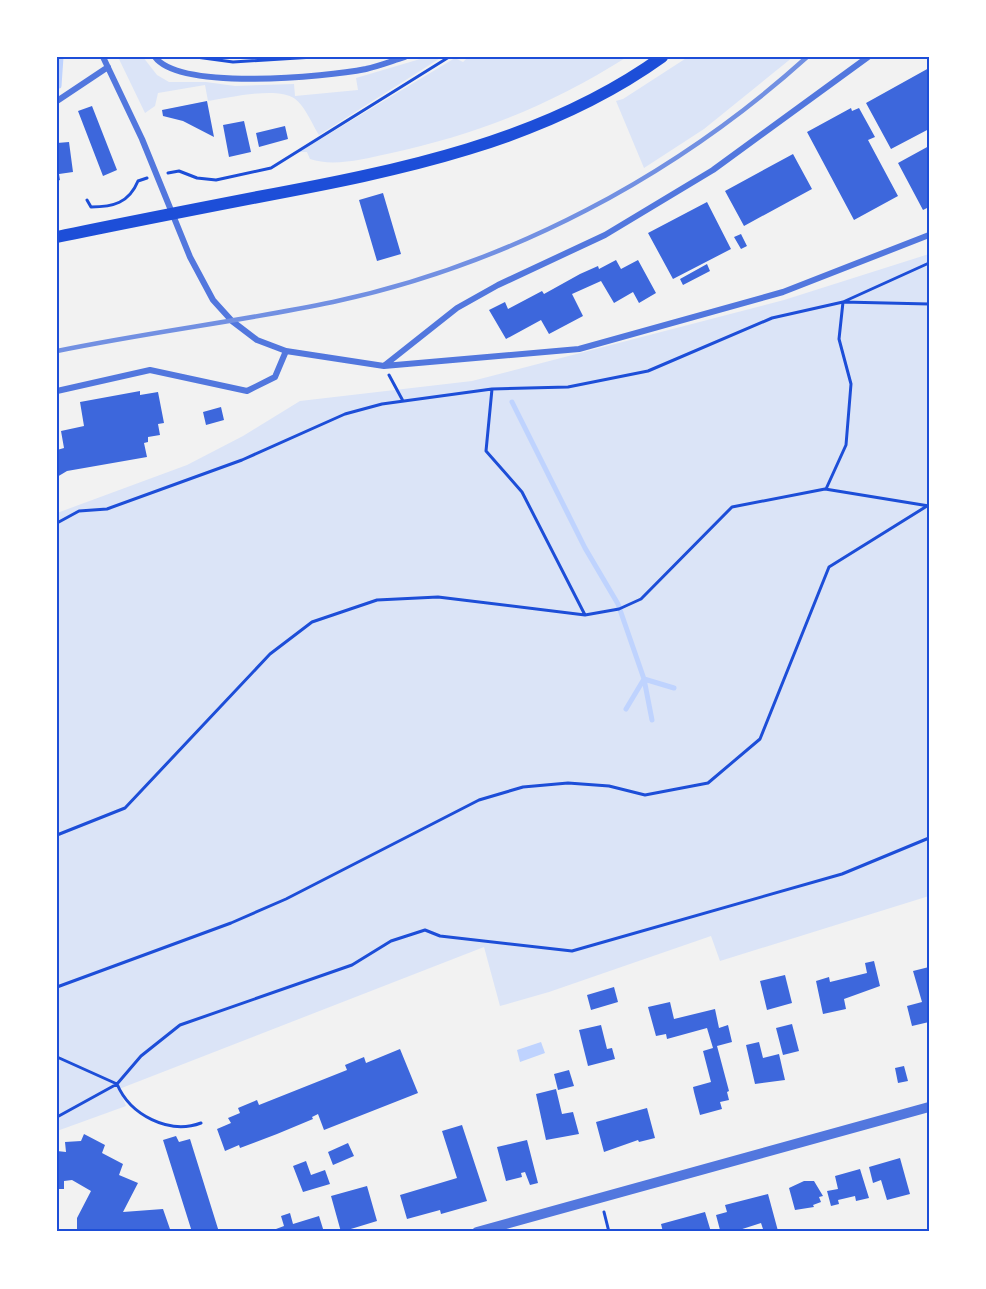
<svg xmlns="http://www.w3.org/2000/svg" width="986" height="1289" viewBox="0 0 986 1289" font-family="Karla,sans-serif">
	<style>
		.green { fill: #dbe4f7 }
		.water { fill: #bfd3fe }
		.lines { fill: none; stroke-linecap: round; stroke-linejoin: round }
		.stream { stroke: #bfd3fe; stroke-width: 5 }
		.building { fill: #3d67dc }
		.path { stroke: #1d4ed8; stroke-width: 3 }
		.minor { stroke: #5277de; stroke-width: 6 }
		.tertiary { stroke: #5277de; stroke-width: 10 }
		.secondary { stroke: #1d4ed8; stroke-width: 12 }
		.rail { stroke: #7290e2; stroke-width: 4.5 }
		.neatline { fill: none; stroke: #1d4ed8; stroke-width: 2 }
	</style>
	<rect width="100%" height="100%" fill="#f2f2f2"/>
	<path class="green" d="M118,57H143L157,75L169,82H206L235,86L294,84L295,96L358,90L356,78L427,57H442L319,135C312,124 304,103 292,97C273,87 228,98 208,101L205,85L158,93L155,106L145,113Z
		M468,57H627C547,107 478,134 387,154C364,159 333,167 310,159L307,152H299L455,58L463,62Z
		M688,57H793L704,129L644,168L616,101L623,99Z
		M929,254V896L720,961L711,936L549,992L500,1006L484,947L119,1089L126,1106L57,1131V513L187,465L243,436L300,401L472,381L784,300Z"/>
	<path class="water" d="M541,1042L545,1053L520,1062L517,1050Z"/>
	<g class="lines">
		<path class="stream" d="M59,86L61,57
			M512,402L585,548L618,604L644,679L652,720
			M626,709L644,679L674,688"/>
	</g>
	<path class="building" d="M929,68V129L891,149L866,103Z
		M207,101L214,137L183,121L163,116L162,110Z
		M92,106L117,170L103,176L78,111Z
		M851,108L852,111L859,108L875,137L868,140L898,196L854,220L807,132Z
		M244,121L251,152L229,157L223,125Z
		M285,126L288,139L259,147L256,133Z
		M69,142L73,172L59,174L60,180L57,181V143Z
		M929,146V207L923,210L898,163Z
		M793,154L812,189L744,226L725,191Z
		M383,193L401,254L377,261L359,200Z
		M707,202L731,249L673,279L648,233Z
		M741,234L747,246L741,249L734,237Z
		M616,260L621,269L638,260L656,293L639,303L633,292L614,303L601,281L572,294L583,316L549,334L541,320L506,339L489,310L505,302L508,309L542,291L544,294L580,274L598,266L599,269Z
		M707,264L710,271L683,285L680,279Z
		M140,391V395L158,392L164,423L158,424L160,435L148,437V442L144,443L147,457L67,471L57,477V450L64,448L61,431L84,426L80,402Z
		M221,407L224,420L206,425L203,412Z
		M874,961L880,986L844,999L846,1009L823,1014L816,981L829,977L830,982L867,973L865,963Z
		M929,967V1022L912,1026L907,1006L922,1002L913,971Z
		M785,975L792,1003L767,1010L760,981Z
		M614,987L618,1002L591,1010L587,995Z
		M670,1002L674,1019L715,1009L719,1028L728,1025L732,1042L717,1046L729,1091L727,1092L729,1100L720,1102L722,1109L700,1115L694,1092L693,1087L711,1082L703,1051L713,1048L707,1028L667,1039L666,1034L656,1036L648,1007Z
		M792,1024L799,1051L783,1055L776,1028Z
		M601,1025L607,1049L612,1048L615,1059L588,1066L579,1030Z
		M759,1042L763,1058L779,1054L785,1080L755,1084L746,1045Z
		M400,1049L418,1093L324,1130L318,1114L312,1117L313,1119L277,1134L240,1148L239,1145L225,1151L217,1129L231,1123L228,1118L240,1113L238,1108L257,1100L259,1105L347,1070L345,1065L364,1057L366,1063Z
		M904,1066L908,1081L898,1083L895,1068Z
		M569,1070L574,1086L558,1090L554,1074Z
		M556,1089L562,1114L573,1112L579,1134L546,1140L536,1094Z
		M647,1108L655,1138L639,1142L638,1140L604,1152L596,1122Z
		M462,1125L487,1201L441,1214L440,1210L407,1219L400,1195L457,1178L442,1131Z
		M84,1134L105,1145L102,1153L123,1164L119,1175L138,1183L123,1212L163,1209L171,1232H77V1218L91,1191L72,1180L64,1181V1189H57V1151L66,1152L65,1142L81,1141Z
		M176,1136L179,1142L190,1139L219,1232H192L163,1140Z
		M527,1140L538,1183L530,1185L525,1172L521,1173L522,1177L506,1181L497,1147Z
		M348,1143L354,1156L333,1165L328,1152Z
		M900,1158L910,1194L887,1200L881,1180L873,1183L869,1167Z
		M306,1161L311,1175L325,1170L330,1184L303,1192L293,1166Z
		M860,1169L869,1198L856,1201L855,1196L838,1200L839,1204L831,1206L827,1191L838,1189L835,1176Z
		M804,1181H814L823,1196L819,1197L821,1202L813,1205L814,1207L795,1210L789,1188Z
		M367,1186L377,1221L341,1232L331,1196Z
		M768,1194L778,1231L764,1232L761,1223L733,1232H714L720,1230L716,1215L727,1212L725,1205Z
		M705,1212L711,1232H663L661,1224Z
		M290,1213L293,1224L319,1216L324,1232H268L284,1226L281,1216Z"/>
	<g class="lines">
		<path class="path" d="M196,57L233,62L314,57
			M168,173L179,171L197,178L216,180L271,168L449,57
			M87,200L91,207C113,207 129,203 138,181L147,178
			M389,375L403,401
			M492,389L486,451L522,492L585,615
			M826,489L846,445L851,384L839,339L843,302L929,304
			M57,523L79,511L107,509L242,460L345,414L382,404L492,389L568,387L648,371L772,318L843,302L929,263
			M57,835L125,808L270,654L312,622L377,600L438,597L585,615L619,609L641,599L732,507L825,489L929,506
			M57,987L231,923L286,899L479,800L523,787L568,783L609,786L645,795L708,783L760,739L829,567L927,506
			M57,1057L117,1084C130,1115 169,1135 201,1123
			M57,1117L117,1084L141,1056L180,1025L352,965L391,941L425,930L440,936L572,951L842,874L929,838
			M604,1212L609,1232"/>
		<path class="minor" d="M103,57L142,139L190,257L213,300L232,321L257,340L286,351L384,366L579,349L783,292L929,235
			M155,57C180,91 326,77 366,69C379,66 392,61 405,57
			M57,101L108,67
			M385,365L457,308L498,285L605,235L713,170L868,57
			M57,391L150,370L247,391L275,377L286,351"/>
		<path class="tertiary" d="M477,1232L929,1107"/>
		<path class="secondary" d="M57,237C124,223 191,210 258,197C397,171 544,142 662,57"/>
		<path class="rail" d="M57,351C149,332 242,321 333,302C509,264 674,177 807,57"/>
	</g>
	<rect width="986" height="1289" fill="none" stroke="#ffffff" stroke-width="117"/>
	<rect x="58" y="58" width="870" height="1172" class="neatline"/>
</svg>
